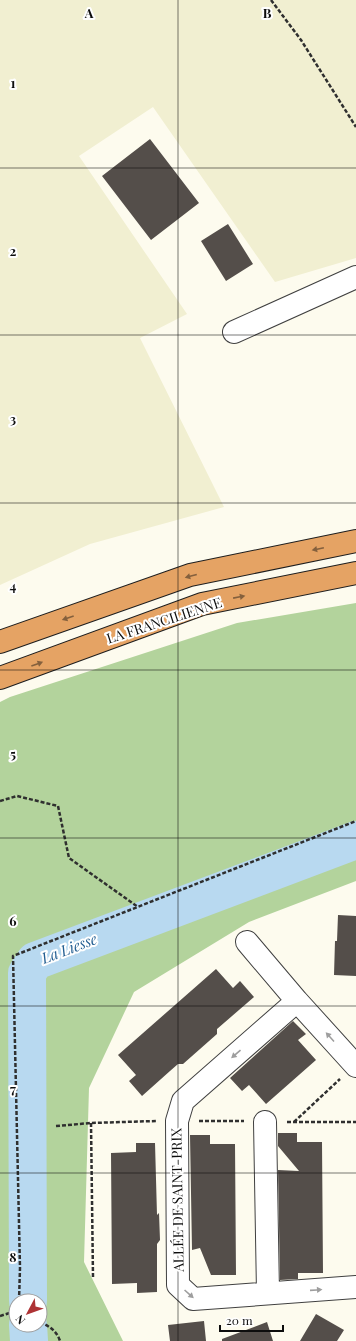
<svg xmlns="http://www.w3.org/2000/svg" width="356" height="1341" viewBox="0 0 356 1341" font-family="'Playfair Display',serif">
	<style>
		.farmland { fill: #f1efd1 }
		.forest { fill: #b3d39c; fill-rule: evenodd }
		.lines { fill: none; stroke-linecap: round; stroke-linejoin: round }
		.river { stroke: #b8d9f0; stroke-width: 38 }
		.building { fill: #544e4a }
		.minor-casing { stroke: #404040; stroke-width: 24 }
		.highway-casing { stroke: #1e1e1e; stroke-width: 24 }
		.path { stroke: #2f2f2f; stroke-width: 2.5; stroke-dasharray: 4 2; stroke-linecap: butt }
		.minor { stroke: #fff; stroke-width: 22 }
		.highway { stroke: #e5a364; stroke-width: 22 }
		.oneway { fill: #84603d }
		.oneway2 { fill: #9e9e9e }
		.grid { fill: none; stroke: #0d0d0d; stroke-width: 1; stroke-opacity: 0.55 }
		.labels { text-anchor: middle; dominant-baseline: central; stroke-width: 4; stroke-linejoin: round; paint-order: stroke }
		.street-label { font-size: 14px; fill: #0d0d0d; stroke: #fff }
		.water-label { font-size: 15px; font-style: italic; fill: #235e91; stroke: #fff }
		.grid-label { font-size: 13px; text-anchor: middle; font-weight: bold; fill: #0d0d0d; stroke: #fff; stroke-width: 4; stroke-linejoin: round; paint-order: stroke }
	</style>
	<rect width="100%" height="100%" fill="#fdfbee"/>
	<path class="farmland" d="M0,0H356V258L275,282L153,107L79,156L187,314L140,338L224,507L90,544L0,585Z"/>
	<path class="forest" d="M356,603V881L249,922L134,992L89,1088L84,1262L123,1341H0V702L10,697L237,623ZM16,1301H40V1325H16Z"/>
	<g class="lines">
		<path class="river" d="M28,1301L27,973L35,961L356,840
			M28,1325L29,1341"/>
	</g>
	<path class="building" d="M150,139L199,203L151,240L102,176Z
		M228,224L253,264L226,281L201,241Z
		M338,915L356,916V976L334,975L335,941H337Z
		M216,969L233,988L240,981L254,997L217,1029V1034L183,1064H178L170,1071L142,1096L129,1081L136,1075L118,1055Z
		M293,1021L306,1034L298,1040L316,1060L266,1104L249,1085L242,1091L230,1078Z
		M278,1133H297V1142H322L323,1273H298V1279L280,1280L278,1170L299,1171L278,1146Z
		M190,1135H210V1144H235L236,1275H211L200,1248L192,1250Z
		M136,1143H155L157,1215L159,1213L160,1240L157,1244V1292L137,1293V1283L112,1284L111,1153L136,1152Z
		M316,1314L344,1330L337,1341H300Z
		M204,1321L206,1341H170L168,1325Z
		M267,1322L273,1341H222V1339Z"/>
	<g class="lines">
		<defs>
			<path id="minor" d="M234,332L356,277
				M247,942L297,1001
				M356,1066L297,1001L183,1101L177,1121L178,1285L193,1299L356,1287
				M265,1122L268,1293"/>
			<path id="highway" d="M0,642L190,575L356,541
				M0,678L202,604L356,573"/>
		</defs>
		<use href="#minor" class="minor-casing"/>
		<use href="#highway" class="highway-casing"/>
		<path class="path" d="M271,0L301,40L356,127
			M0,801L17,796L58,806L69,858L138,907
			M199,1121H244
			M287,1122H356
			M294,1122L340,1079
			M91,1123L93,1277
			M56,1126L91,1123L156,1121
			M19,1301L20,1268L13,956L356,821
			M0,1316L16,1311
			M40,1322C49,1326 57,1331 60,1341"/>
		<use href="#minor" class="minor"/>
		<use href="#highway" class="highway"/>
	</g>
	<defs><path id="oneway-solid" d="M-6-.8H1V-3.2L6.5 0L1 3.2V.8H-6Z"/></defs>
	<g class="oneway">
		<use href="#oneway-solid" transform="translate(318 549) rotate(168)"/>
		<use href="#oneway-solid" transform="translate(191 576) rotate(165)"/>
		<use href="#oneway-solid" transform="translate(239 597) rotate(-11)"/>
		<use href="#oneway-solid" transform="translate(68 618) rotate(161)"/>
		<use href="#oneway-solid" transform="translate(37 664) rotate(-20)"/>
	</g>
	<g class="oneway2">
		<use href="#oneway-solid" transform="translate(330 1037) rotate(-132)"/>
		<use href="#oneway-solid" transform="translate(236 1054) rotate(139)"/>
		<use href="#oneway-solid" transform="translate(316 1290) rotate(-4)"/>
		<use href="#oneway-solid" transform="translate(189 1294) rotate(42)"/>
	</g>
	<path class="grid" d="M178,0V1341M0,168H356M0,335H356M0,503H356M0,670H356M0,838H356M0,1006H356M0,1173H356"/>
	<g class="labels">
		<g class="street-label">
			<text transform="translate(164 620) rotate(-18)">LA FRANCILIENNE</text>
			<text transform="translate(177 1200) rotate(-91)">ALLÉE DE SAINT-PRIX</text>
		</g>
		<g class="water-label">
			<text transform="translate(69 948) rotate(-21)">La Liesse</text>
		</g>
	</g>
	<g class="grid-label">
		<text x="89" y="18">A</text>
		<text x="267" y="18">B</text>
		<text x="13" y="88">1</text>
		<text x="13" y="256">2</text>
		<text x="13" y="424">3</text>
		<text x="13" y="591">4</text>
		<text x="13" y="759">5</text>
		<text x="13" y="926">6</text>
		<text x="13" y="1094">7</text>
		<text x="13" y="1262">8</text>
	</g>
	<g transform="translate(28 1313) rotate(229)"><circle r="19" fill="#ffffff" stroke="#9e9e9e"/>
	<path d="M0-3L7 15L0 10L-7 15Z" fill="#ae3335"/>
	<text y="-6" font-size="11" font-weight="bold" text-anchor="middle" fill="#0d0d0d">N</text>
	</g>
	<path d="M220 1325v6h63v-6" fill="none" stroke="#0d0d0d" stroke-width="2"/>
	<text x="226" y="1325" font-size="12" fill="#0d0d0d" stroke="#ffffff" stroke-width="3" paint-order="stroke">20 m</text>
</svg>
